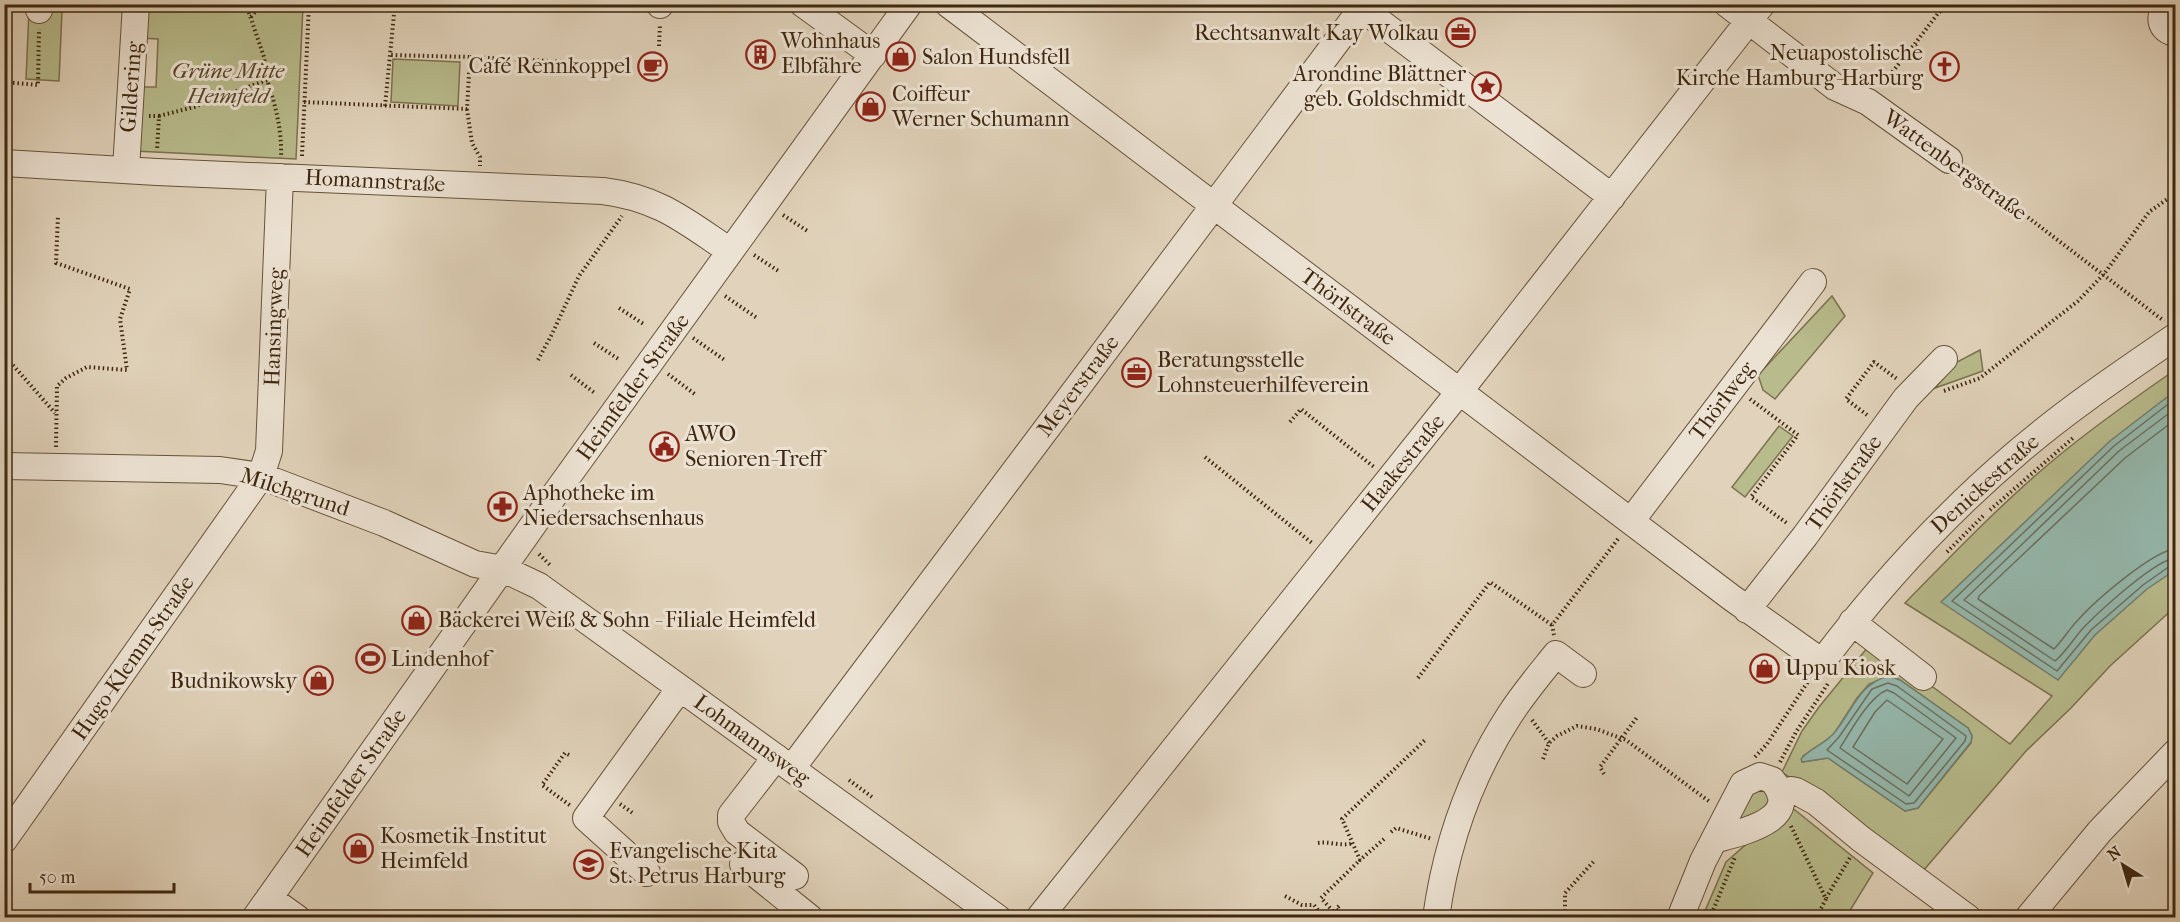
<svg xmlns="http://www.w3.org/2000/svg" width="2180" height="922" viewBox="0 0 2180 922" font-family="'IM FELL French Canon',serif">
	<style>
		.green { fill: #b8bb8c; stroke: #7c724e; stroke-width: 1.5; fill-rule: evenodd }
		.water { fill: #95b8ad; stroke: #737e6e; stroke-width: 1.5 }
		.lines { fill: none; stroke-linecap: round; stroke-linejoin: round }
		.shore { stroke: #6a705e; stroke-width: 1.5 }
		.minor-casing { stroke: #68533a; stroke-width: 28 }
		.path { stroke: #3f280f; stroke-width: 4; stroke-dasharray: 1.5 3; stroke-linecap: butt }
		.minor { stroke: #ece2d3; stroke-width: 26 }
		.labels { text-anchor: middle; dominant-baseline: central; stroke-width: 6; stroke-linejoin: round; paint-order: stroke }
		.poi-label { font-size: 22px; fill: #3f280f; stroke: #ece2d3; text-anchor: start }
		.park-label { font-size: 22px; font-style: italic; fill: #574528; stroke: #ece2d3 }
		.street-label { font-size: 22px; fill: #3f280f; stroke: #ece2d3 }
	</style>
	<rect width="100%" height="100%" fill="#e1d3bb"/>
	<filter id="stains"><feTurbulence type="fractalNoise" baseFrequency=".00333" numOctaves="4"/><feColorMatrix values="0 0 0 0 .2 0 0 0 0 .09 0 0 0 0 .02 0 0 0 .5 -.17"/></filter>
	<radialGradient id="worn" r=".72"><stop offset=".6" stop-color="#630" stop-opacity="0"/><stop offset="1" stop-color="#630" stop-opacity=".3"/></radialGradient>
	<path class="green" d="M141,5H303L296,159L135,151L138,87H156L158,39L140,38Z
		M29,10L62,11L59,81L26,79Z
		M393,59L460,62L458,106L391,102Z
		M1832,296L1845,316L1775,399L1763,390L1758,375Z
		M1980,350L1983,371L1935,388L1957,362Z
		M2175,370V607L2110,666L2071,708L2026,751L1923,871L1782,772L1802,731L1819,707L1872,642L2010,744L2052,696L1905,603C1952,555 1999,506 2050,463C2090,429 2133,399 2175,370ZM1888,676L1900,680L1968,728L1972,736L1971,743L1918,808L1905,811L1828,758L1802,762L1803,756L1822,744L1834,734L1857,698L1869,684Z
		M1779,426L1793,436L1745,497L1732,487Z
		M1758,789L1764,791L1773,803L1737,825L1732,816L1750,792Z
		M1790,806L1873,873L1846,917L1702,918L1726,862Z"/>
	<path class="water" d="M2175,391V570L2147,589L2095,635L2058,680L1941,602L2110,441Z
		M1889,676L1900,680L1968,728L1972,736L1971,742L1918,808L1905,811L1828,758L1802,762L1801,759C1810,748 1825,744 1834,733C1852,712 1859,683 1889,676Z"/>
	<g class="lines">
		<path class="shore" d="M2176,398L2114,446L1952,601L2057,671L2091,630L2143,585L2170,566H2176
			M2176,408L2119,451L1964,600L2055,661C2067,651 2075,636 2086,625C2101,610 2156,559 2176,558
			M2176,419L2125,458L1979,596L1978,599L2054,649C2063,640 2069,629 2078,620C2094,602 2153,550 2176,549
			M1888,683L1897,686L1966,736L1965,741L1914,803L1906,804L1827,750L1839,737L1872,689Z
			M1887,690L1894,693L1956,738L1909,796L1840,748C1850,732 1869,697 1887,690Z
			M1887,700L1943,739L1907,784L1853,747L1875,712Z"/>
		<defs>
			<path id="minor" d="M803,4L873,55
				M948,4L1732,598L1822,662C1880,585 1944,515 2018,452C2067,410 2122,373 2176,336
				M1356,4L1612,197
				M1727,4L1835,87L1868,102L1949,160
				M2169,4C2157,14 2159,31 2176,33
				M660,5V4
				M39,10V4
				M4,163L157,172L603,191C659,198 685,221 730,251
				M126,169L136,4
				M4,466L220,470L261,476L384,523L475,564L503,569L539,586L998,918
				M1631,521L1813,282
				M1747,610L1805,536L1906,398L1944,359
				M1852,622L1923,677
				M776,757L731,815V822L737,832L795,876
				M792,768L1365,4
				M1780,794L1791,790L1796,791L1816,802L1861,839L1968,918
				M4,840L261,476L269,451L280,177
				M743,864L810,918
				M647,873L586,818L680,688
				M269,898L297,918
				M255,918L555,494L909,4
				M1039,918L1459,392L1762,4
				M1436,918C1446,845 1469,778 1509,716C1523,694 1540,674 1556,654L1583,674
				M1680,918L1703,861L1743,784L1760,776L1772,780C1806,820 1738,833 1714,840
				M2028,918L2100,831L2176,752"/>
		</defs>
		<use href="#minor" class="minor-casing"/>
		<path class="path" d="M246,4L264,57L267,80
			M251,17L261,4
			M659,46L660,24
			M1920,50L1914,45L1939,12L1956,4
			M470,57L569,62
			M4,82L38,85L39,29
			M1881,86L1914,45
			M304,102L467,109L470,57L389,55
			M385,106L395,4
			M467,109L472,143L480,157V166
			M149,116H159L157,150
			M159,116L194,107L267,80C276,107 282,130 281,158
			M302,156L309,4
			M1967,171L2164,321
			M783,215L809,232
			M754,255L780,272
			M725,296L757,318
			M619,308L645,325
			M693,338L726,361
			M594,343L620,360
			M4,355L55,413
			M538,360L552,334L579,276L622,216
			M668,374L696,395
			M571,375L596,394
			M1944,391L1980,378L2078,301L2104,274L2149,212L2176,193
			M1750,399L1798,435L1751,497L1788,524
			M1867,415L1846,399L1874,362L1897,379
			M1290,422L1301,409L1374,467
			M56,447L57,386L66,378L87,367L127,370L120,319L130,289L56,263L58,215
			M1205,457L1312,543
			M1990,510L2073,438
			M1947,552L1984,515
			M539,554L551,566
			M1554,635L1552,625L1618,539
			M1418,678L1490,582L1552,625
			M1532,720L1549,743
			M569,755L565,753L542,785L571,806
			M1755,757L1767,744L1809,680
			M1543,759L1549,743L1557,736L1577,726L1596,729L1626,740L1710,802
			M1780,762L1796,732L1829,682
			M1604,774L1600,767L1638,716
			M849,780L872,797
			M620,804L634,814
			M1791,826L1826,899L1816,918
			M1391,832L1396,828L1432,839
			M1384,839L1360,860L1342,819L1425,740
			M1318,843C1330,841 1341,847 1353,843
			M1285,896L1302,905H1314L1324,918
			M1826,898L1851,856
			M1339,906L1336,909L1344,918
			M1339,918L1321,898L1360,860
			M1363,918L1366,914L1386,918
			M1560,918L1565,912V893L1595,860
			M1710,918L1735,857"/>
		<use href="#minor" class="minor"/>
	</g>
	<defs>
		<symbol id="office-ring" viewBox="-11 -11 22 22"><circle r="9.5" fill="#ece2d3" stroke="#8f2418" stroke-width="1.5"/><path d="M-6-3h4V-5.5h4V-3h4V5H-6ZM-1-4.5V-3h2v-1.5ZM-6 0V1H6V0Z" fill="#8f2418"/></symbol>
		<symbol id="building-ring" viewBox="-11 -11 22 22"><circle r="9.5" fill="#ece2d3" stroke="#8f2418" stroke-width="1.5"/><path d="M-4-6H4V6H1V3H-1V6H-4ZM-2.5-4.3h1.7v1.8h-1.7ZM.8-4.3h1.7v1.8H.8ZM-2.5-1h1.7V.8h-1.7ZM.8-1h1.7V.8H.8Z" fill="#8f2418"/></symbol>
		<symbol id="shop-ring" viewBox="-11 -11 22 22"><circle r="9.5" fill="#ece2d3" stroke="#8f2418" stroke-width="1.5"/><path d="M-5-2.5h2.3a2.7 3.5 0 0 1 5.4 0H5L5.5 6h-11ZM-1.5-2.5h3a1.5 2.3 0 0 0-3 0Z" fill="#8f2418"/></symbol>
		<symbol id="cafe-ring" viewBox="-11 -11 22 22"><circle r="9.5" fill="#ece2d3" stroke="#8f2418" stroke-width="1.5"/><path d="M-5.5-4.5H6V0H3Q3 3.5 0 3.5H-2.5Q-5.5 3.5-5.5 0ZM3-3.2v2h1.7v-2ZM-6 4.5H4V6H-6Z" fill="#8f2418"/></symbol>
		<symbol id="church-ring" viewBox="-11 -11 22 22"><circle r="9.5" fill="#ece2d3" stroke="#8f2418" stroke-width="1.5"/><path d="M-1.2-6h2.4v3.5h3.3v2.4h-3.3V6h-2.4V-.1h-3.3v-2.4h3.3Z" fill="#8f2418"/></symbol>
		<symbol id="sight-ring" viewBox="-11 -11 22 22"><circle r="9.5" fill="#ece2d3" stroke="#8f2418" stroke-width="1.5"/><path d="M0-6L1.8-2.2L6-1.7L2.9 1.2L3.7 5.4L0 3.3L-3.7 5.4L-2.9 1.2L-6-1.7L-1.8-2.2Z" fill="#8f2418"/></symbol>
		<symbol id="civic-ring" viewBox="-11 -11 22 22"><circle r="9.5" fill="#ece2d3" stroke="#8f2418" stroke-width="1.5"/><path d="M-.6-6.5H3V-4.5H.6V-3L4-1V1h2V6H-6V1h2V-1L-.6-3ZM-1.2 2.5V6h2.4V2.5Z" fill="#8f2418"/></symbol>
		<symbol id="pharmacy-ring" viewBox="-11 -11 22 22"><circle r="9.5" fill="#ece2d3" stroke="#8f2418" stroke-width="1.5"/><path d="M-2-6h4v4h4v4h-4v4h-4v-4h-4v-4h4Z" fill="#8f2418"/></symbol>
		<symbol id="stadium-ring" viewBox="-11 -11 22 22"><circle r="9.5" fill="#ece2d3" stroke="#8f2418" stroke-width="1.5"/><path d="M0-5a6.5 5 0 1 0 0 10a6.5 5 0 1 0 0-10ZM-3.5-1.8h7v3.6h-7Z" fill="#8f2418"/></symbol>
		<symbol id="school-ring" viewBox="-11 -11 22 22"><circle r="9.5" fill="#ece2d3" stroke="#8f2418" stroke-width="1.5"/><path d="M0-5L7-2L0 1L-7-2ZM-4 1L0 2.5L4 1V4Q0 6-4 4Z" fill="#8f2418"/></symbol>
	</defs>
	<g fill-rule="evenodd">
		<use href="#office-ring" x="1444" y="16" width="33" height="33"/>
		<use href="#building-ring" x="744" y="38" width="33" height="33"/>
		<use href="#shop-ring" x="884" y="40" width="33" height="33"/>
		<use href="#cafe-ring" x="636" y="50" width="33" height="33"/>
		<use href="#church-ring" x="1928" y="50" width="33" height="33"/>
		<use href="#sight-ring" x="1470" y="70" width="33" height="33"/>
		<use href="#shop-ring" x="854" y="90" width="33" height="33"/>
		<use href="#office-ring" x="1120" y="356" width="33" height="33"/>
		<use href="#civic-ring" x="648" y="430" width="33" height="33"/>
		<use href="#pharmacy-ring" x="486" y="490" width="33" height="33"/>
		<use href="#shop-ring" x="400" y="604" width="33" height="33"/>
		<use href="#stadium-ring" x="354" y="642" width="33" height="33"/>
		<use href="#shop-ring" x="1748" y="652" width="33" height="33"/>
		<use href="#shop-ring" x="302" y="664" width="33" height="33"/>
		<use href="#shop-ring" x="342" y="832" width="33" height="33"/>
		<use href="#school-ring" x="572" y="848" width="33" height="33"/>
	</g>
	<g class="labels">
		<g class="poi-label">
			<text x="1439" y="33" text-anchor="end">Rechtsanwalt Kay Wolkau</text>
			<text x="781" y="41">Wohnhaus<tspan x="781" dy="25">Elbfähre</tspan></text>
			<text x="1923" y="53" text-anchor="end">Neuapostolische<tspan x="1923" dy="25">Kirche Hamburg-Harburg</tspan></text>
			<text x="922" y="57">Salon Hundsfell</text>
			<text x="631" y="66" text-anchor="end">Café Rennkoppel</text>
			<text x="1466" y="74" text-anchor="end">Arondine Blättner<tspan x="1466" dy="25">geb. Goldschmidt</tspan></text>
			<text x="892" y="94">Coiffeur<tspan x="892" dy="25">Werner Schumann</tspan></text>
			<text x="1157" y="360">Beratungsstelle<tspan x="1157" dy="25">Lohnsteuerhilfeverein</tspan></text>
			<text x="685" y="434">AWO<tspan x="685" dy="25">Senioren-Treff</tspan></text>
			<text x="523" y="493">Aphotheke im<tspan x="523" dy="25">Niedersachsenhaus</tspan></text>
			<text x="438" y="620">Bäckerei Weiß &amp; Sohn - Filiale Heimfeld</text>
			<text x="391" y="659">Lindenhof</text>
			<text x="1785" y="668">Uppu Kiosk</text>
			<text x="297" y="681" text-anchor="end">Budnikowsky</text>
			<text x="380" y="836">Kosmetik-Institut<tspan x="380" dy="25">Heimfeld</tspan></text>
			<text x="609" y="851">Evangelische Kita<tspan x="609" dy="25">St. Petrus Harburg</tspan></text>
		</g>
		<g class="park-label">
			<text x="228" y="71">Grüne Mitte<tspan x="228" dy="25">Heimfeld</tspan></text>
		</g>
		<g class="street-label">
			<text transform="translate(131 87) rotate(-86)">Gildering</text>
			<text transform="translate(1955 165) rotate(36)">Wattenbergstraße</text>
			<text transform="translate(375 181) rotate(3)">Homannstraße</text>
			<text transform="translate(1348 307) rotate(37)">Thörlstraße</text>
			<text transform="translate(274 327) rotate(-88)">Hansingweg</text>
			<text transform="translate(1078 386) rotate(-53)">Meyerstraße</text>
			<text transform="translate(633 387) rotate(-54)">Heimfelder Straße</text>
			<text transform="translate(1722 401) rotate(-53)">Thörlweg</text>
			<text transform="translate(1403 463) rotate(-51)">Haakestraße</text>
			<text transform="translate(1844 483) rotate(-54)">Thörlstraße</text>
			<text transform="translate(1985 484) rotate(-42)">Denickestraße</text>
			<text transform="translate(295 492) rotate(18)">Milchgrund</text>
			<text transform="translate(133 658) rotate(-55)">Hugo-Klemm-Straße</text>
			<text transform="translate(752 740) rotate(36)">Lohmannsweg</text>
			<text transform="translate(351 783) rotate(-55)">Heimfelder Straße</text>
		</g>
	</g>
	<rect width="2180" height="922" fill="none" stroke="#e1d3bb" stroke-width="24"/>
	<rect x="6" y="6" width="2168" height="910" fill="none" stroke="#3f280f" stroke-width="3"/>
	<rect x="12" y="12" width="2156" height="898" fill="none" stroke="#3f280f" stroke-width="1.5"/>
	<g transform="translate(2123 865) rotate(323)" stroke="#ece2d3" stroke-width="4.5" paint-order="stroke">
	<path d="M0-4.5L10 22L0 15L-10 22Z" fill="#3f280f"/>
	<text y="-9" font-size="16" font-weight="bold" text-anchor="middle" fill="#3f280f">N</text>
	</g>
	<path d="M30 883v9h144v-9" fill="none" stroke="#3f280f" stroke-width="3"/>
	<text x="39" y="883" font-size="18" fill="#3f280f" stroke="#ece2d3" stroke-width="4.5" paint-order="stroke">50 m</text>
	<rect width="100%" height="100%" filter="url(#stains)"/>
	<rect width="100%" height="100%" fill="url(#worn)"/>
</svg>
